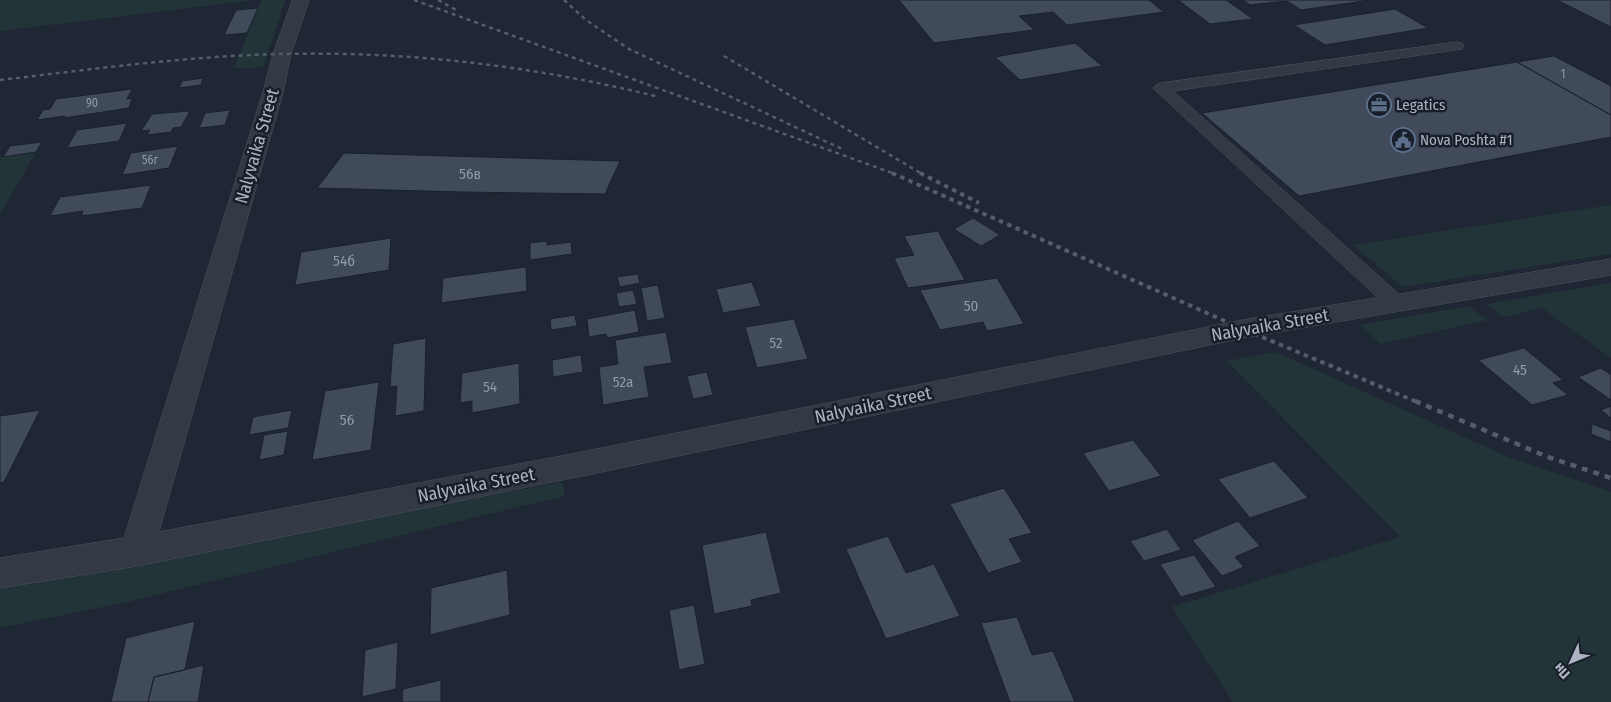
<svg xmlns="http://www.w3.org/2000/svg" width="1611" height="702" viewBox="0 0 1611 702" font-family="'Fira Sans Condensed',sans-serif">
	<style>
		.green { fill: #223437 }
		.building { fill: #404a5a; stroke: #1a212c }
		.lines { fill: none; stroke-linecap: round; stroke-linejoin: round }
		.lane-casing { stroke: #4d5461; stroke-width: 1 }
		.street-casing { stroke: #4d5461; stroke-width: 1 }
		.lane { fill: #333945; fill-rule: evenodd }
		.street { fill: #333945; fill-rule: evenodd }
		.rail-far2 { stroke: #545d6c; stroke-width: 2.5; stroke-dasharray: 4 4; stroke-linecap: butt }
		.rail-far1 { stroke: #545d6c; stroke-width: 4; stroke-dasharray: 4.5 4.5; stroke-linecap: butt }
		.rail { stroke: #545d6c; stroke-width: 4.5; stroke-dasharray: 6 6; stroke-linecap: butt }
		.labels { text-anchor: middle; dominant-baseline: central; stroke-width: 5; stroke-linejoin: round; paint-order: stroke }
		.far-number-label { font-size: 12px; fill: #919aa9 }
		.far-poi-label { font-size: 15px; fill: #acb4c3; stroke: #181f2a; text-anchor: start }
		.number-label { font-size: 15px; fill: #919aa9 }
		.street-label { font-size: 18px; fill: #acb4c3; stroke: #181f2a }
	</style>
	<rect width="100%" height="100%" fill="#1f2735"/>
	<path class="green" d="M0,0H255L0,31Z
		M261,0H285L264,66L251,69L234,68Z
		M36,152L0,214V157Z
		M1611,205V254L1403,287L1353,245Z
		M1611,283V358L1542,308L1503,317L1487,304Z
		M1468,306L1488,320L1380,344L1360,325Z
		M1276,352L1506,456L1611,492V702H1233L1172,607L1400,537L1227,361Z
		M563,482L564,496L127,602L0,628V585Z"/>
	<path class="building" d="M899,0H1149L1164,12L1067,25L1053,12L1019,16L1034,30L934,43Z
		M1178,0H1226L1253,19L1210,24Z
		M1243,0H1371L1301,10L1287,1L1250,5Z
		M1557,0H1611V27Z
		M258,8L247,33L224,35L236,10Z
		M1395,9L1428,28L1325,45L1294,25Z
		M1075,43L1102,66L1020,80L995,57Z
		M1554,56L1611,86V115L1517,62Z
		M1517,62L1611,115V137L1299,196L1202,113Z
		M203,78L201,85L179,88L182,81Z
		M132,89L127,99L132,98L129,108L64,118L65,116L37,120L43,110L50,109L56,99Z
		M230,110L225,125L199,128L205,113Z
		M190,111L181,127L173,128L171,132L147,135L150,130L141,131L152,114Z
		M127,123L119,141L67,148L77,130Z
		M42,142L36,152L3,157L10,146Z
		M178,146L169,168L122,175L131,153Z
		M344,153L620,161L605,194L461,192L317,188Z
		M151,185L142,208L81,216L83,211L50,216L60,197Z
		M973,218L1000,235L981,246L954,229Z
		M938,231L965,280L908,288L894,258L914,255L904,236Z
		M391,238L389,270L295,285L301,252Z
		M547,241V245L571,242L572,254L530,260V243Z
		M526,267L527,291L441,303L443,278Z
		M638,274L640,283L620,287L617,277Z
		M997,278L1024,324L987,331L983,322L940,330L920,290Z
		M752,282L761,306L723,313L716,289Z
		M658,285L665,318L647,321L641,288Z
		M633,290L637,304L619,307L616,293Z
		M635,310L639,332L607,338L606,334L589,337L587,319Z
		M575,315L577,326L551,330L550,319Z
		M794,319L808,359L757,368L745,327Z
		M666,332L672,363L644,367L649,397L603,405L599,367L618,364L615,340Z
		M426,338L424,411L395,416L397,386L390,387L393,344Z
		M1524,348L1563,380L1553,383L1568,395L1532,405L1478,360Z
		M581,355L583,372L553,377L552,360Z
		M519,363L520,404L472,413V401L460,403L462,373Z
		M1601,368L1611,375V400L1578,377Z
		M707,372L713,395L693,399L687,376Z
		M379,382L371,450L312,460L325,391Z
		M1611,406V418L1601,410Z
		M40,410L4,482L0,483V416Z
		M292,410L288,428L249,435L253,417Z
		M1592,424L1611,431V442L1591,434Z
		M288,431L284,455L259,460L264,435Z
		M1133,440L1161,476L1109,491L1083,453Z
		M1274,461L1308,498L1250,518L1218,479Z
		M1004,488L1032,533L1009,539L1022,562L988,573L950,504Z
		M1238,521L1260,546L1235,557L1244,567L1222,576L1192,540Z
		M1167,529L1181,550L1144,561L1130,541Z
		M766,532L781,593L751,600L752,606L714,614L702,545Z
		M888,536L906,573L934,564L960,616L886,639L846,549Z
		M1194,555L1216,587L1181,597L1160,564Z
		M507,570L510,615L430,635L431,588Z
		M694,605L705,664L679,670L669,610Z
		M1017,617L1032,655L1053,651L1075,702H1010L981,623Z
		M195,621L185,670L154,677L148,702H111L126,638Z
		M398,642L396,689L362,697L365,650Z
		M204,665L198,702H148L154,677Z
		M441,680V702H402L403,689Z"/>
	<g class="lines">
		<defs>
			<path id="lane" d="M1457,42L1462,43L1464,46L1462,49L1173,91L1403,298L1406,303L1403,308L1396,310L1389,308L1153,88L1156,85L1161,83Z"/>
			<path id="street" d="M293,0H309L291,54L283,92L159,532L582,452L1243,320L1611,259V275L1243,338L582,476L137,566L0,588V558L124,538L263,92L273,54Z"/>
		</defs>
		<use href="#lane" class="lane-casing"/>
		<use href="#street" class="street-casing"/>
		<use href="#lane" class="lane"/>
		<use href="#street" class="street"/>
		<path class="rail-far2" d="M414,0L895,174
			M438,0L458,11
			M564,0L586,20L629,49L842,149
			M724,56L922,174
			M0,80C94,69 187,56 282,54C410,51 535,66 659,97"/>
		<path class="rail-far1" d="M892,173L1243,329L1417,402
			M920,173L979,203"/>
		<path class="rail" d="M1415,401L1548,457L1611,478"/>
	</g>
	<defs>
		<symbol id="office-ring" viewBox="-11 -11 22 22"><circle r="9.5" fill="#181f2a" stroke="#5c6f8a" stroke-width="1.5"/><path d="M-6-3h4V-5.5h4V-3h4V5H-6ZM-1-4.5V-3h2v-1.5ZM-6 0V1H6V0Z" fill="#5c6f8a"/></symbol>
		<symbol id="civic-ring" viewBox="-11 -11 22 22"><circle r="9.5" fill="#181f2a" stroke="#5c6f8a" stroke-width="1.5"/><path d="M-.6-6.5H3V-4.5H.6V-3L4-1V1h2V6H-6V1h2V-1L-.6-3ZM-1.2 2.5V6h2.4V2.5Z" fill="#5c6f8a"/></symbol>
	</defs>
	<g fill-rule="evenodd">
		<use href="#office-ring" x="1365" y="91" width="28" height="28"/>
		<use href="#civic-ring" x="1389" y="126" width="28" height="28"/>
	</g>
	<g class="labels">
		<g class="far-number-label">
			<text x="1563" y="74">1</text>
			<text x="92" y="103">90</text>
			<text x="150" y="160">56г</text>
		</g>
		<g class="far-poi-label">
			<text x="1396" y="105">Legatics</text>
			<text x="1420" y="140">Nova Poshta #1</text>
		</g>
		<g class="number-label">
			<text x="470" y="174">56в</text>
			<text x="344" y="261">54б</text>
			<text x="971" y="306">50</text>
			<text x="776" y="343">52</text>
			<text x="1520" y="370">45</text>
			<text x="623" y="382">52а</text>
			<text x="490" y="387">54</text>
			<text x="347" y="420">56</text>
		</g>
		<g class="street-label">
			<text transform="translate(257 146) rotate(-74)">Nalyvaika Street</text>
			<text transform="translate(1270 325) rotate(-10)">Nalyvaika Street</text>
			<text transform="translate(873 405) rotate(-12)">Nalyvaika Street</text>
			<text transform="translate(476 485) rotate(-11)">Nalyvaika Street</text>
		</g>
	</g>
	<g transform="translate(1571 662) rotate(226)" stroke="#181f2a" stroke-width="4" paint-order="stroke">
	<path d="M0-4L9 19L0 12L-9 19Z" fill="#acb4c3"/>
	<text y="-8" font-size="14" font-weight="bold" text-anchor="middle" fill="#acb4c3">Пн</text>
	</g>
</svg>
